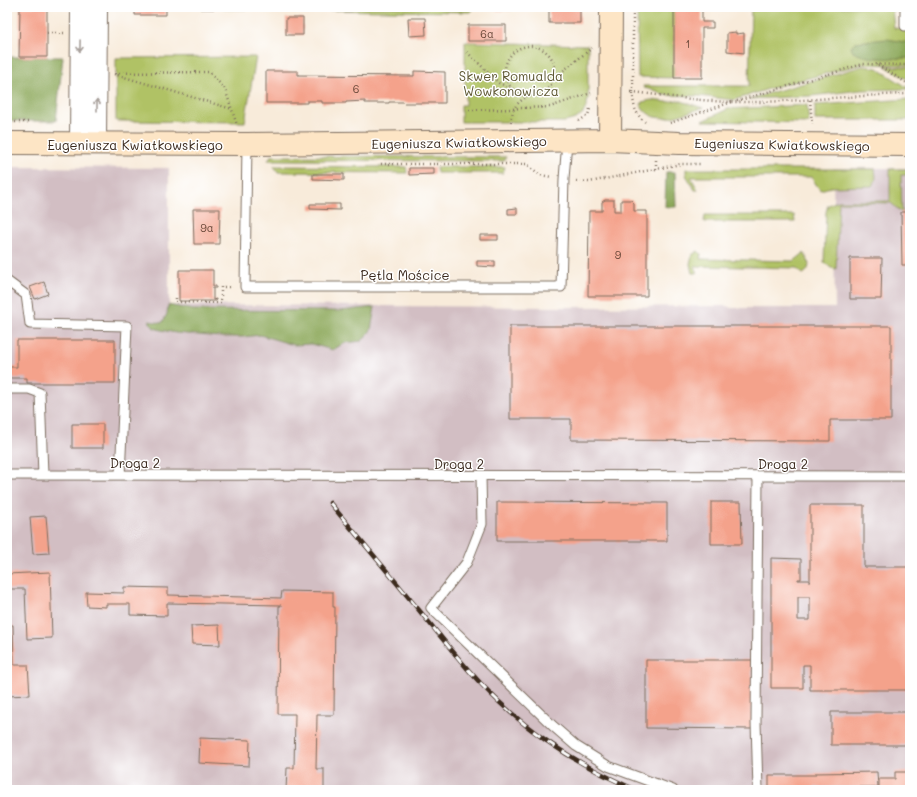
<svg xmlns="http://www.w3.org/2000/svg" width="917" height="797" viewBox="0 0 917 797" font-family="Mali,sans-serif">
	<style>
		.industrial { fill: #d2bec3 }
		.green { fill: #b0c265; stroke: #767642 }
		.forest { fill: #8ca85a; stroke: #64693c }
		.building { fill: #f4a28b; fill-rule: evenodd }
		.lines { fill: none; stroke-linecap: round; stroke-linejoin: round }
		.service-casing { stroke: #7d6e60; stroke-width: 11 }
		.minor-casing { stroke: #7d6e60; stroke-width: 20 }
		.secondary-casing { stroke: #7d6e60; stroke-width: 24 }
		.path { stroke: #7d6e60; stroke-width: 2.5; stroke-dasharray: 1 3; stroke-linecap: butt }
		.service { stroke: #fff; stroke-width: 9 }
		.minor { stroke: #fff; stroke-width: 18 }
		.secondary { stroke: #fde5c5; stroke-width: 22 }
		.rail-casing { stroke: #3b2a1e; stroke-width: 4.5 }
		.rail { stroke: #fff; stroke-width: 3; stroke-dasharray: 9; stroke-linecap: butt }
		.oneway { stroke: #a79f9a }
		.labels { text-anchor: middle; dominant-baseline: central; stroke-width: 3; stroke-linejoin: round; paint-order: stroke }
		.number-label { font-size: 11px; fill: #694839 }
		.park-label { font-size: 13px; fill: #5e5833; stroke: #fff }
		.street-label { font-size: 13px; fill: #3b2a1e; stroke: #fff }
	</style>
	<rect width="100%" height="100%" fill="#fff"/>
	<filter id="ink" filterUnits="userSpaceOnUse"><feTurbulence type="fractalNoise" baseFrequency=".025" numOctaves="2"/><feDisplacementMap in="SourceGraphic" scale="8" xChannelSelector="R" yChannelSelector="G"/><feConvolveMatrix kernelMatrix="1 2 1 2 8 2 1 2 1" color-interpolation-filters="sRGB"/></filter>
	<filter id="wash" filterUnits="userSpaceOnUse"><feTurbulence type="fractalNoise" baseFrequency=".012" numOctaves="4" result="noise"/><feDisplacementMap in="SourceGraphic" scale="16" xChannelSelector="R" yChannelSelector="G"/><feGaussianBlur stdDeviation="0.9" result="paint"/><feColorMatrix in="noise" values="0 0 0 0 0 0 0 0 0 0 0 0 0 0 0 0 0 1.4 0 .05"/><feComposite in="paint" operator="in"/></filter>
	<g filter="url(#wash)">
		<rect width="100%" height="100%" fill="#f8ebda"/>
		<path class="industrial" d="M7,167L169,168V305L568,307L727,306L731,308H835L833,168H910V790H7Z"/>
		<path class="green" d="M224,7H472L471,12L224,9Z
			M637,7H892L894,28L910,29V65L863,64L778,86L734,100L699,96L663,95L657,91L644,88L643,86H749L751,7H674V78L638,77Z
			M465,42L588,45V99C585,116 579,119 564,122H461V105H465Z
			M256,57L245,122L116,121V58Z
			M863,66L877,68L910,89L861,90L811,96L749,99Z
			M885,66L910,67V81Z
			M910,99V120H815V105Z
			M651,100L667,102L678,100L703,108C683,113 654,129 641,105L642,102Z
			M807,105L809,123L702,121L728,109Z
			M271,156L506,157L504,161L268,160Z
			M274,166L406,167L407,173L278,172Z
			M436,167H505L503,173H437Z
			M686,169H875C876,176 877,181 872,186L831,187L820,190L811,177H691L698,190H695L686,175Z
			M890,169H910V175H901L902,213L891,203L839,202L836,269L831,268L824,262L826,212L828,205L838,201H890Z
			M705,215H794L795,222H704Z
			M698,251L701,254L700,259L794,261L804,253C809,260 812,269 803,274L796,268L694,266L697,273H692L690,264L692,255Z"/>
		<path class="forest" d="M887,39L910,43V58C891,58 870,61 853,52L851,47L855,42Z
			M7,57H63L56,121H7Z
			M666,172H675L676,207H665Z
			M168,305L193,310L340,311L375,307L371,330L362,341L344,343L333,350L311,344L294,345L260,335L243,337H220L176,333L161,330L154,328L149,321L162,323L167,314Z"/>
		<g id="blocks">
			<path class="building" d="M20,7H47V57H19Z
				M135,7H166V15H135Z
				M200,7H215V9H200Z
				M486,7H512V11L486,10Z
				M549,7H580V23H549Z
				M674,7L702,8V22H713V28H702V78H674Z
				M286,18H303V35H286Z
				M408,18H425L426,35L409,36Z
				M468,25H506V41H468Z
				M736,32V34L744,33V53L727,51V33Z
				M266,71H298V75L414,76V71L445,72V103H404L403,102H389V103H365V101L346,102V103H322V101H307V103H266Z
				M409,168H434V174L409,175Z
				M313,174H344V180L313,179Z
				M605,200H614V211H621V200H631L634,203V211H647V296H588L589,211H602V202Z
				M310,204H340V210L310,209Z
				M517,208V214H508V209Z
				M193,209H220L219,244H194Z
				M901,212H910V265H902Z
				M480,235H498V240H480Z
				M850,258H882L881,299H850Z
				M477,261H495V267L477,266Z
				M179,270H213V286H216V288H213V300L216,299V301H179Z
				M44,282L48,294L35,299L30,287Z
				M510,326H891V420H830V441L571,440V419H510Z
				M17,340H115V383H27V378H7V367H17Z
				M72,424H103V448H72Z
				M497,502L667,503V541H497Z
				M711,502H741L742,544H711Z
				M810,505H864V567H910V690H810V665H803V688H771V558L801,559V579H798V580H809V582H810ZM798,597H810V620H798Z
				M46,516L49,553L33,554L30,517Z
				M50,572L52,638L27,639L25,589H7V574Z
				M124,587L168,588V595L281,598L282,591L333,592V607H335L334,715H317L316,769H324V790H286L287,768H294L295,714H278L279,606H281V605L167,603V616L130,615V604H106V607L87,606L86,592L124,593Z
				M7,625H13L14,665H28L30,695L7,696Z
				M219,625L220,645L192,644L191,626Z
				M646,660H752V729L646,728Z
				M831,712H910V745H831Z
				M200,738L250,740L249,766L199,763Z
				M877,772L878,787H815V790H769V775H815V773Z
				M895,772H910V790H879V779H895Z"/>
		</g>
	</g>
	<g filter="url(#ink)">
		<use href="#blocks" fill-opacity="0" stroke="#7d6e60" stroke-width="1"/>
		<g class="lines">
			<defs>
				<path id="service" d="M905,7V26
					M247,144L245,287H561L564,179L567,141
					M7,281L26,295L30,324L127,326L120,475
					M7,389H29L40,393L43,475
					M7,475L910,476
					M481,476L482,524L467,562L431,608L553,726L576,746L608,766L673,790
					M758,790L756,722L758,476"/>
				<path id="minor" d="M79,143L80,7
					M97,144L98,7"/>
				<path id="secondary" d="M610,140L611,7
					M7,143L247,144L610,140L679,143L910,145"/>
			</defs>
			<use href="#service" class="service-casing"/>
			<use href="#minor" class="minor-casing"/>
			<use href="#secondary" class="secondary-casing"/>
			<path class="path" d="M633,7V92C666,96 700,101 733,102C792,103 851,95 910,94
				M47,33H64
				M505 71a25 25 0 1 1 50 0a25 25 0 1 1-50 0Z
				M467,52L499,83L512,89
				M878,65L910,85
				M115,73L209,72L225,89L237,125
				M114,74L232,109
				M554,78L592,48
				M630,92H633C633,105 635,114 645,122
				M810,100L812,124
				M737,101L863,64L910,65
				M469,110L513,109L520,108L550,107L591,93
				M579,121L588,115L590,109
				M7,122H31
				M511,122C513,108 515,104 528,96
				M670,123L732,102
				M656,160V169L681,164H700
				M381,164H527L540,175L552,177
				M576,181L589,182L656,169
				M176,298V302L221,303V287H232"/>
			<use href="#service" class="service"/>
			<use href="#minor" class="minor"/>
			<use href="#secondary" class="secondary"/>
			<defs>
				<path id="rail" d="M330,503C361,540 392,577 423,615C450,648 476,682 508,710C545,744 590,770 636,790"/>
			</defs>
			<use href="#rail" class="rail-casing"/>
			<use href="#rail" class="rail"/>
		</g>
		<defs><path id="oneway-shaft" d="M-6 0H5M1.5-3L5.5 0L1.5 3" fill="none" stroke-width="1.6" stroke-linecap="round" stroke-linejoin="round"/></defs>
		<g class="oneway">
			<use href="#oneway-shaft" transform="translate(80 46) rotate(91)"/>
			<use href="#oneway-shaft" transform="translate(97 105) rotate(-90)"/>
		</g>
	</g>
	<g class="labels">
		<g class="number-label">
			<text x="487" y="33">6a</text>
			<text x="688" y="43">1</text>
			<text x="356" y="88">6</text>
			<text x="207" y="227">9a</text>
			<text x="618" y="254">9</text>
		</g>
		<g class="park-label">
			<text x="511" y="75">Skwer Romualda<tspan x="511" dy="15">Wowkonowicza</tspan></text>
		</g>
		<g class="street-label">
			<text transform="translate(459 142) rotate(-1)">Eugeniusza Kwiatkowskiego</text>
			<text x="135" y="144">Eugeniusza Kwiatkowskiego</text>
			<text transform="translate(782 144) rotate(1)">Eugeniusza Kwiatkowskiego</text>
			<text x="405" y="274">Pętla Mościce</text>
			<text x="135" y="462">Droga 2</text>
			<text x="459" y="463">Droga 2</text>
			<text x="783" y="463">Droga 2</text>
		</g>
	</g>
	<rect width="917" height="797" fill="none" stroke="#fff" stroke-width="24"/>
</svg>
